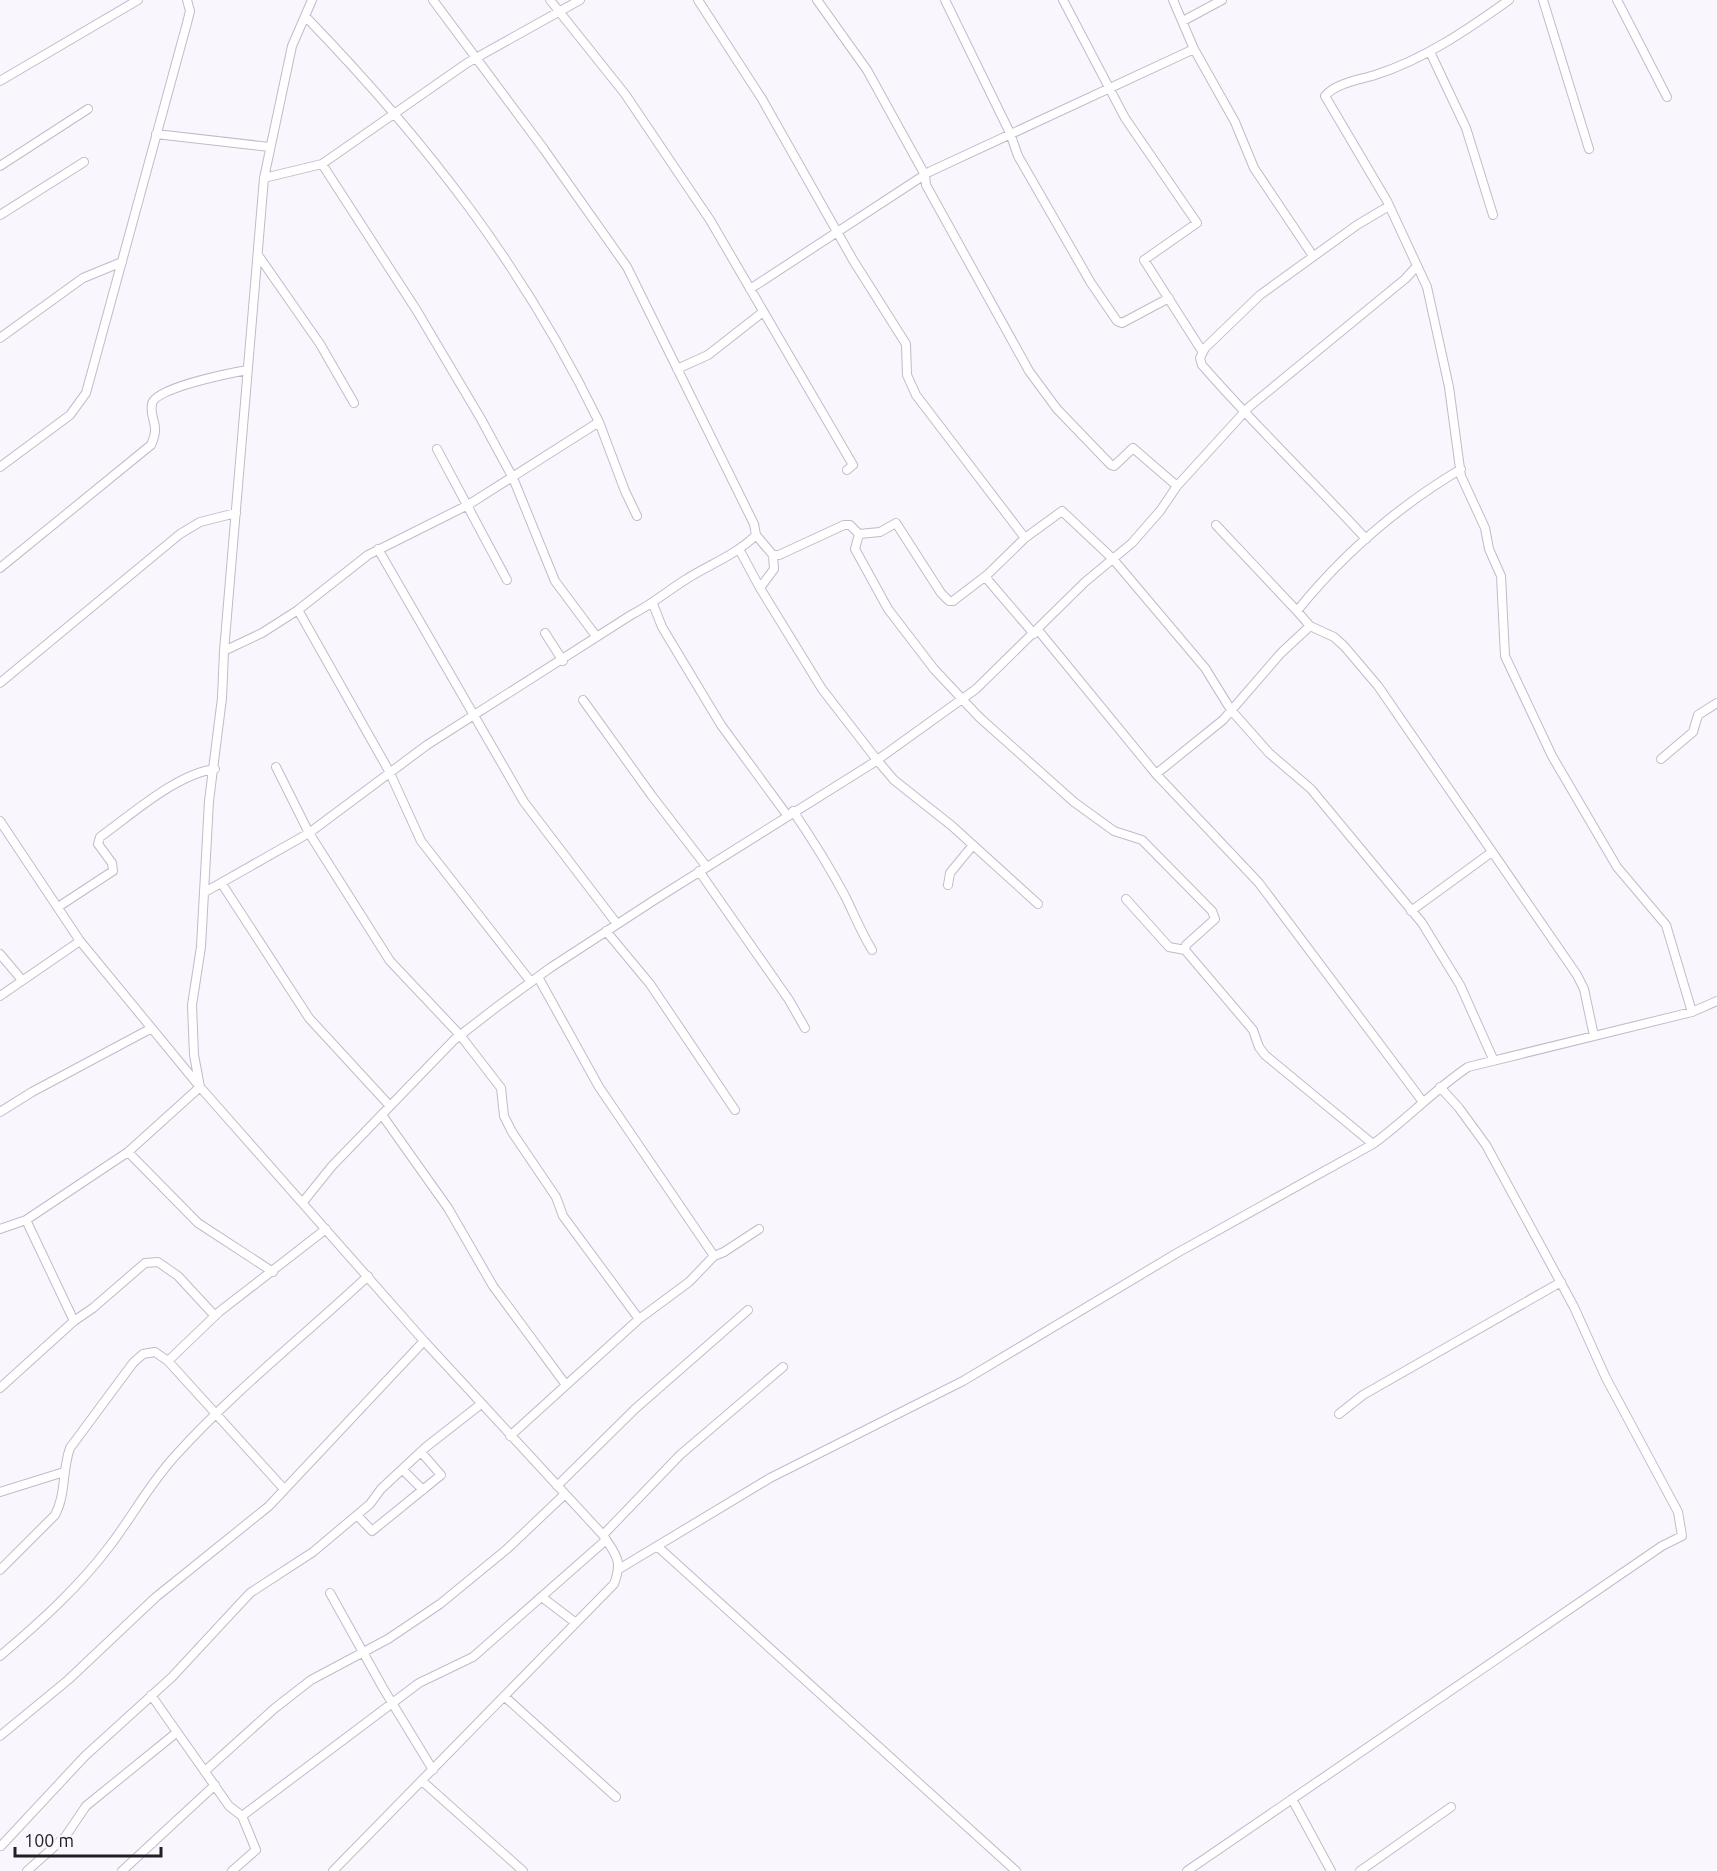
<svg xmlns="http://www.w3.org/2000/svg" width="1717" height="1871" viewBox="0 0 1717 1871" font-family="Ubuntu,sans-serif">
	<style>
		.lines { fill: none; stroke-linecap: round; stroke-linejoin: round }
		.street-casing { stroke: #c3bac9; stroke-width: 10 }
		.street { stroke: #fff; stroke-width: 8 }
	</style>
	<rect width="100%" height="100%" fill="#faf6fd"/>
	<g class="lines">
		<defs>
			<path id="street" d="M433,0L543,148L627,267L754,524L756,535L773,555H779L844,525H850L859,534L880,532L896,523L941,593L949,601H953L987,575L1025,538L916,395L907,375L906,344L853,260L762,99L698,0
				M550,0L625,94L710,220L853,465L847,470
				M817,0L867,70L925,175L926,185L1029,371L1057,409L1111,465L1114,466L1133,448L1177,486
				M945,0L1010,133L1018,156L1091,283L1117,321L1122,323L1169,298
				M1063,0L1125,118L1197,223L1144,260L1202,351
				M1173,0L1194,49L1235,122L1254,168L1313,256
				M1509,0C1467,30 1425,59 1375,75C1359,80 1336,83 1325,96L1387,201L1427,287L1449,387L1461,476L1485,528L1489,549L1501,576L1505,656L1552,756L1617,867L1666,925L1692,1012
				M1543,0L1589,149
				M1617,0L1667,97
				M1183,21L1222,0
				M1430,52L1466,128L1493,215
				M0,81L138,0
				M156,134L270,147
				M322,164L417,311L481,419L513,478L555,581L596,636
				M0,166L88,109
				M264,178L322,164L467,63L580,0
				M0,215L84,162
				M258,255L320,344L354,403
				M750,289L929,172L1194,49
				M0,338L83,278L122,262
				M677,369L708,355L763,312
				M599,422L625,491L637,516
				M437,449L507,580
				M0,467L70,415L86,393L187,23L190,11L187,0
				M1461,469C1399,506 1342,555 1297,611L1310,626L1334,637L1344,646L1378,686L1577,975L1584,989L1594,1036
				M1216,525L1297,611
				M859,534L855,549L888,609L934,669L979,717L1074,802L1114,831L1142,840L1212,911L1215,919L1186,945L1185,950L1253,1030L1259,1047L1265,1055L1373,1144
				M1025,538L1062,511L1113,559L1205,668L1231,710L1269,753L1311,789L1422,923L1460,985L1494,1061
				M1366,539C1312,480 1254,425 1202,365L1200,358L1205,348L1260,295L1357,225L1389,206
				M378,549L524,802L617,924
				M739,549L760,588
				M773,555L774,569L760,588L822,689L877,760L894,780L952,826L1038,904
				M0,568L151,445C161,423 149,420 152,404C154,388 231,373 247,370
				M987,575V579L1034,634
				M653,604L662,627L721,725L787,815
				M298,610L389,771L421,841L531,982
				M1038,630L1156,774L1259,883L1423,1102
				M545,633L563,661
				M224,651L262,633L298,610L368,555L468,505L599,422C524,267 425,140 305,16
				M0,683L180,534L200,522L236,513
				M583,700L652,796L706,866
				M1661,759L1693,732L1698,715L1717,703
				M276,767L309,833L390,961L460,1035L501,1088L504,1116L512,1132L556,1197L563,1216L639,1319
				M1156,774L1223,720L1281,653L1310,626
				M793,811C812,839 829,866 845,896C854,914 861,932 872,950
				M0,821L80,941L200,1087L424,1341L603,1535C616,1555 623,1560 614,1584L333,1871
				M699,871L789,1000L805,1028
				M222,884L309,1018L390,1106
				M948,885L950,873L973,845
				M205,892L309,833L427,745L631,615C651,605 666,592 685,580C708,565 736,555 756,535
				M1126,899L1169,947L1185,950
				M58,907L113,871L112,863L98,844L100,837C131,815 176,774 215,769
				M1411,911L1492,852
				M606,931L650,984L735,1110
				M0,954L22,980
				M538,977L599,1087L714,1256
				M0,996L80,941
				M0,1112L32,1092L150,1029
				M382,1115L448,1208L493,1286L566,1385
				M128,1152L198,1223L273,1272
				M303,1202L332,1166L454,1040L498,1006L550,968L656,899L873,763L976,689L1085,582L1132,543L1160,511L1177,486L1249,407L1405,279L1416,267
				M26,1220L74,1321
				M0,1229L26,1220L128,1152L200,1087L194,1055L192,1005L201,947L209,801L222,698L224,651L264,178L292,46L312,0
				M168,1361L284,1489
				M0,1388L74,1321L93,1308L145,1263L158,1262L178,1276L215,1316
				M1339,1414L1363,1395L1561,1282
				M510,1436L639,1319L689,1282L714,1256L724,1252L759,1229
				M403,1470L423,1490
				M557,1486L635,1409L748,1310
				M0,1492L64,1472
				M357,1515L372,1531L441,1475L421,1452
				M603,1535L680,1455L783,1367
				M657,1546L1016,1871
				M619,1569L770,1478L963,1381L1177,1253L1373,1144C1406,1120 1434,1090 1468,1067L1692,1012L1717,1001
				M0,1570L55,1515C66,1495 62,1470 70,1448L133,1363L143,1354L155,1352L168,1361L219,1312L326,1229
				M330,1593L383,1688L433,1770
				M543,1598L576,1623
				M0,1656C39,1623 78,1588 109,1547C132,1517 150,1483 176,1455C235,1390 304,1336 368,1276
				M151,1695L229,1806L242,1816L256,1850L232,1871
				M504,1696L616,1797
				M0,1736L68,1680L156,1597L269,1506L424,1341
				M205,1771L275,1708L311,1680L388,1639L440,1604L507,1549L565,1494
				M422,1781L523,1871
				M1292,1799L1331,1871
				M242,1816L419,1683L473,1657L606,1540
				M1,1846L85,1756L172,1677L250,1593L313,1552L370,1504L381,1489L426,1447L481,1404
				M27,1871L65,1837L86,1806L176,1733
				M122,1871L215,1785
				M1187,1871L1662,1546L1682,1536L1678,1512L1606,1378L1574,1307L1486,1145L1459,1108L1440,1087
				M1360,1871L1451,1807"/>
		</defs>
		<use href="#street" class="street-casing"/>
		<use href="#street" class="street"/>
	</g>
	<path d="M15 1847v9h146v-9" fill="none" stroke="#211e24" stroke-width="3"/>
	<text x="24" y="1847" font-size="18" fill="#211e24" stroke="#faf6fd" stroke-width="4.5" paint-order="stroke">100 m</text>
</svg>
